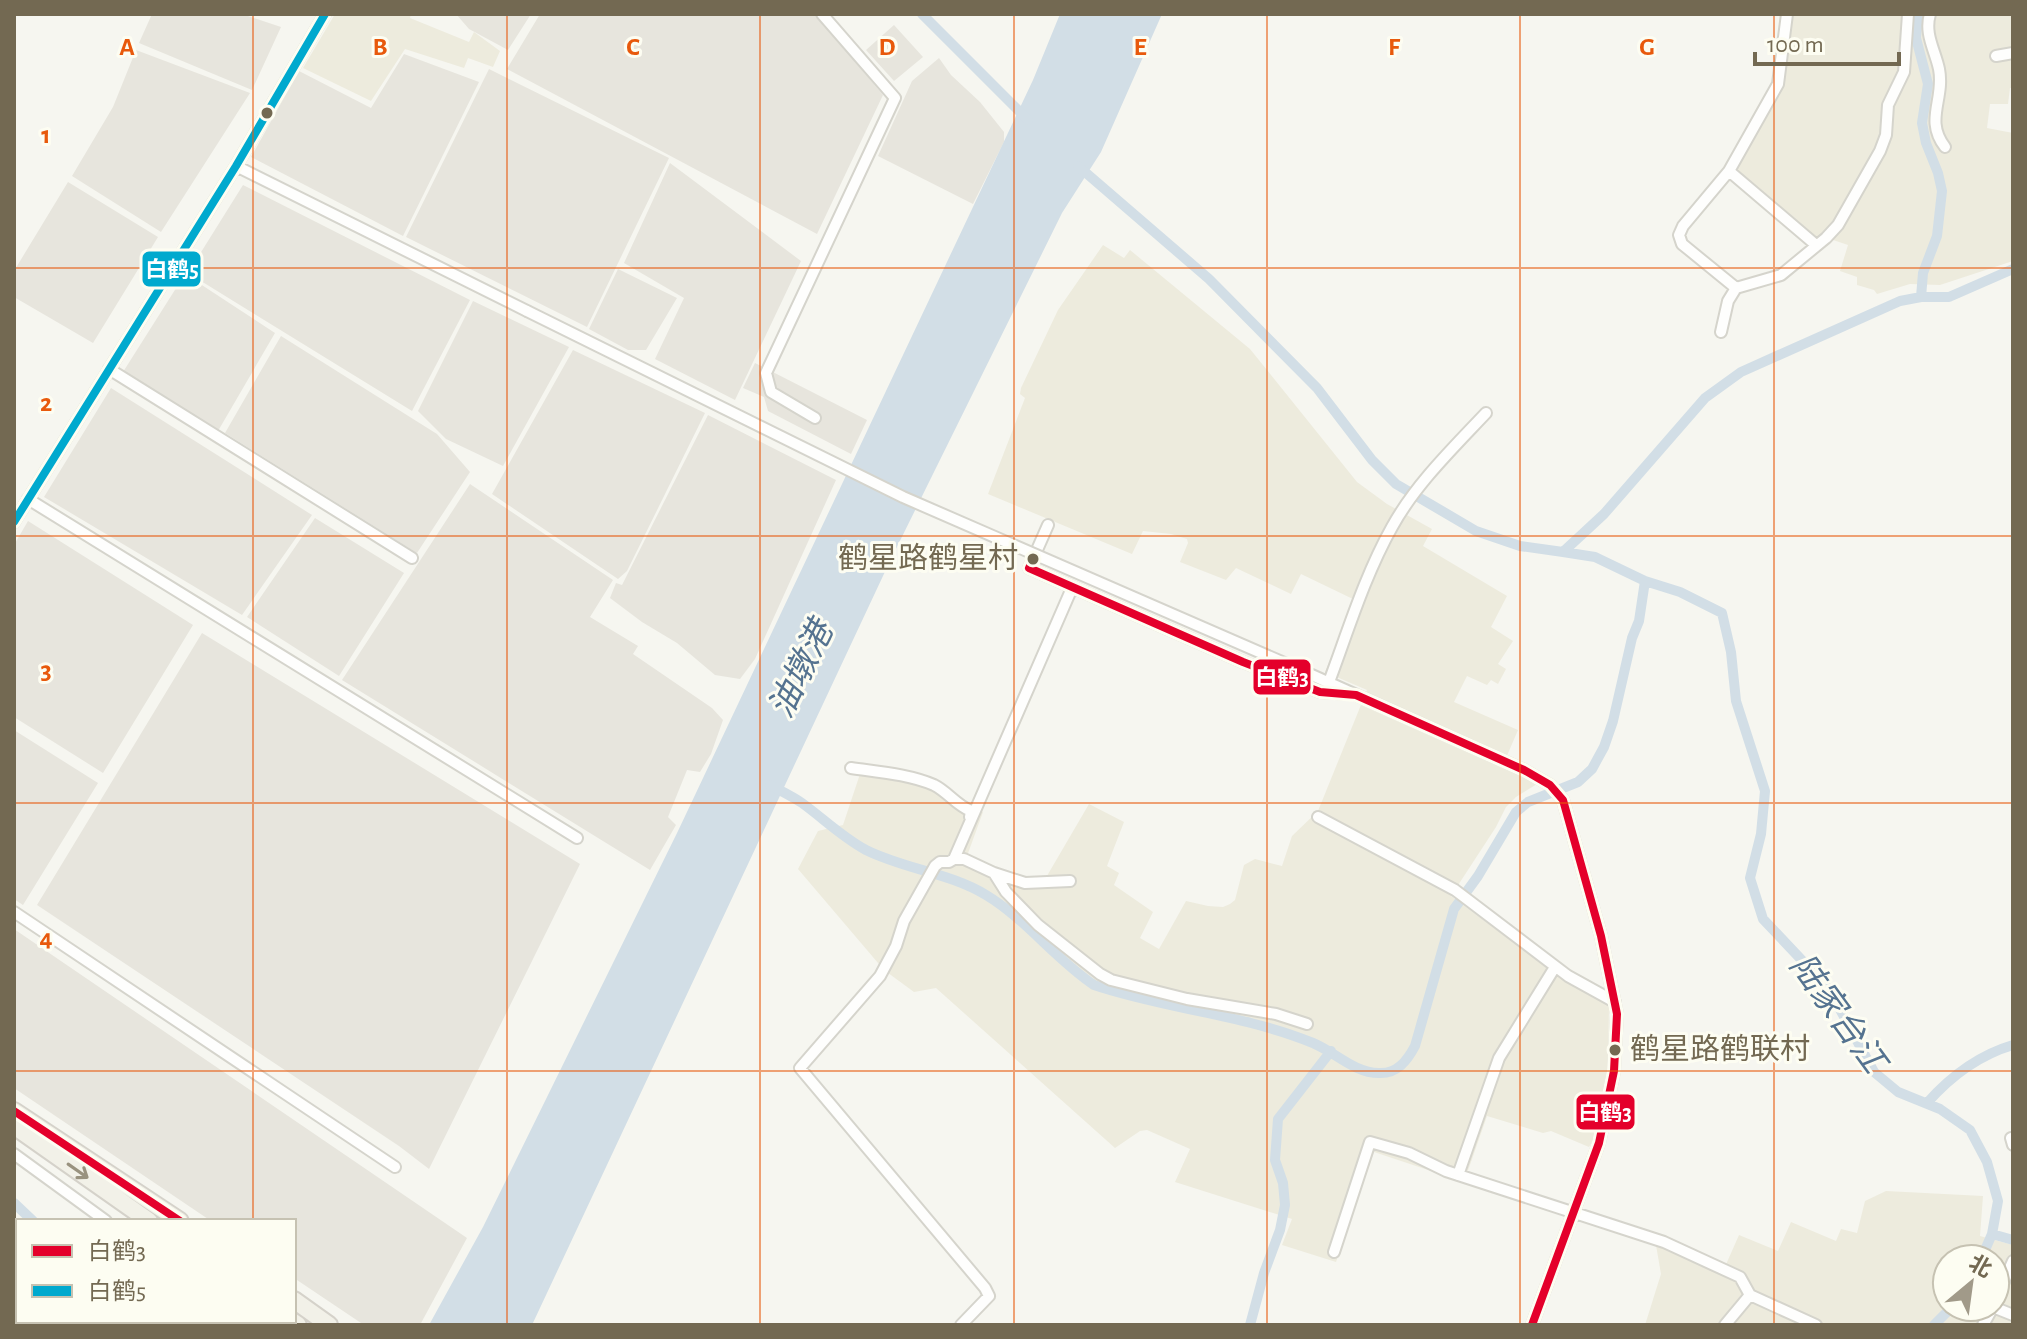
<svg xmlns="http://www.w3.org/2000/svg" width="2027" height="1339" viewBox="0 0 2027 1339" font-family="'Alegreya Sans','Noto Sans SC',sans-serif">
	<style>
		.residential { fill: #edebdd; fill-rule: evenodd }
		.industrial { fill: #e7e5dd }
		.water { fill: #d2dee6 }
		.lines { fill: none; stroke-linecap: round; stroke-linejoin: round }
		.canal { stroke: #d2dee6; stroke-width: 10 }
		.minor-casing { stroke: #d5d4cc; stroke-width: 14 }
		.primary-casing { stroke: #d5d2ca; stroke-width: 20 }
		.minor { stroke: #fefefd; stroke-width: 10 }
		.primary { stroke: #f2f1e8; stroke-width: 16 }
		.minor-bridge-casing { stroke: #d5d4cc; stroke-width: 14; stroke-linecap: butt }
		.minor-bridge { stroke: #fefefd; stroke-width: 10 }
		.bus-1-casing { stroke: #fdfdf2; stroke-width: 14 }
		.bus-2-casing { stroke: #fdfdf2; stroke-width: 14 }
		.bus-1 { stroke: #e4002b; stroke-width: 8 }
		.bus-2 { stroke: #00a9ce; stroke-width: 8 }
		.oneway { stroke: #99927f }
		.grid { fill: none; stroke: #e8590c; stroke-width: 2; stroke-opacity: 0.55 }
		.bus-dot { fill: #736952; stroke: #fdfdf2; stroke-width: 3 }
		.labels { text-anchor: middle; dominant-baseline: central; stroke-width: 6; stroke-linejoin: round; paint-order: stroke }
		.bus-label { font-size: 30px; fill: #736952; stroke: #fdfdf2; text-anchor: end }
		.water-label { font-size: 34px; font-style: italic; fill: #557390; stroke: #fdfdf2 }
		.grid-label { font-size: 26px; text-anchor: middle; font-weight: bold; fill: #e8590c; stroke: #fdfdf2; stroke-width: 6; stroke-linejoin: round; paint-order: stroke }
		.line-badge { stroke: #fdfdf2; stroke-width: 3 }
		.badge-label { font-size: 22px; text-anchor: middle; font-weight: bold; fill: #fff }
	</style>
	<rect width="100%" height="100%" fill="#f6f6f0"/>
	<path class="residential" d="M335,14H411L410,18L469,42L474,32L500,51L493,67L468,58L464,68L405,49L371,101L303,68Z
		M1784,14H2013V88H2010L2008,104H1990L1987,128L2013,133V261L1940,285L1910,284L1877,294L1874,290L1857,285V277L1840,271L1848,245L1833,240L1821,247L1727,169L1775,82Z
		M1103,245L1124,258L1130,250L1250,349L1357,482L1387,504L1432,529L1423,546L1507,596L1491,627L1513,641L1498,664L1506,669L1498,684L1491,680L1487,685L1467,676L1454,702L1518,730L1503,765L1537,784L1516,797L1506,807L1496,827L1451,896L1545,966L1609,1005L1608,1075L1596,1135L1589,1147L1551,1131L1543,1133L1487,1116L1464,1182L1374,1152L1336,1262L1282,1245L1292,1219L1175,1182L1190,1149L1147,1130L1140,1131L1115,1148L936,988L914,992L884,970L798,869L818,831L843,825L863,765L933,781L950,790L964,804L983,812L967,856L970,859L1022,880L1044,881L1089,804L1124,822L1107,866L1119,873L1114,885L1153,912L1140,938L1159,949L1186,901L1208,906L1223,907L1230,904L1235,900L1244,865L1255,859L1282,866L1292,836L1318,811L1367,690L1325,672L1355,600L1301,574L1291,594L1236,568L1226,580L1180,562L1188,543L1187,539L1171,534L1143,531L1132,554L988,494L1025,398L1020,394L1021,388L1058,310Z
		M1886,1191L1983,1196L1980,1236L2013,1245V1325H1645L1661,1274L1656,1245L1658,1240L1724,1269L1739,1235L1778,1251L1791,1222L1836,1241L1841,1229L1857,1233L1865,1201ZM1947,1259H1995V1307H1947Z
		M14,1221L18,1224V1321H111L109,1325H14Z"/>
	<path class="industrial" d="M152,14H242L281,27L252,90L139,43Z
		M456,14H531L508,50L469,29Z
		M540,14H815L883,95L817,234L507,69Z
		M894,25L923,57L894,81L866,50Z
		M136,50L250,93L161,232L72,176L113,107Z
		M404,54L479,82L403,236L251,157L299,71L371,108Z
		M939,58L951,75L980,102L1004,132V142L973,204L878,156L912,81Z
		M489,69L669,158L587,327L406,237Z
		M670,163L801,261L735,400L655,359L684,298L624,263Z
		M68,182L158,237L93,343L14,297V271Z
		M243,185L470,300L412,411L188,273Z
		M618,269L677,298L646,350H628L589,329Z
		M185,274L275,333L218,431L123,372Z
		M473,301L569,347L503,466L446,439L418,411Z
		M281,336L437,434L470,472L417,553L225,433Z
		M573,350L705,413L627,571L618,579L492,494Z
		M755,363L867,420L851,454L768,411L764,397L743,388Z
		M111,388L312,515L242,615L44,497Z
		M708,415L836,480L755,659L740,679L715,675L677,643L642,622L610,598L616,583L622,585Z
		M470,484L613,580L590,617L638,646L633,654L712,708L723,720L711,754L700,772L687,770L668,817L676,825L650,870L342,680Z
		M315,518L404,573L339,676L247,617Z
		M28,521L193,625L103,773L14,717V545Z
		M202,633L580,864L429,1169L399,1146L37,905Z
		M14,730L98,783L23,905L14,899Z
		M14,929L467,1238L420,1325H364L294,1278V1221H211L14,1088Z
		M111,1321H195L202,1325H109Z"/>
	<path class="water" d="M1060,14H1162L1101,152L1062,213L890,561L532,1325H429L483,1227L678,831L1033,80Z"/>
	<g class="lines">
		<path class="canal" d="M922,14L1028,120
			M1918,14L1916,38L1928,84L1922,123L1926,143L1938,173L1942,191L1937,236L1923,273L1921,297
			M1078,166L1209,279L1317,388L1372,460L1396,484L1476,531L1520,546L1563,552L1604,514L1705,398L1741,372L1900,301L1921,297H1949L2013,269
			M1563,552L1595,557L1645,581L1680,592L1722,613L1731,652L1736,701L1765,791L1761,834L1750,878L1763,919L1829,989L1874,1072L1898,1092L1940,1109L1970,1130L1987,1162L1998,1201L1992,1234L1981,1259
			M770,785C781,791 792,796 802,803C824,819 842,837 866,850C904,869 950,873 986,895C1026,919 1055,959 1094,985C1165,1009 1242,1014 1313,1043C1335,1052 1354,1073 1379,1073C1397,1074 1407,1061 1415,1046L1454,909L1478,876L1516,812L1528,802L1578,782L1592,769L1604,747L1613,721L1632,638L1639,621L1645,581
			M1927,1103C1950,1077 1979,1055 2013,1045
			M14,1203L33,1221
			M1992,1234L2013,1240
			M213,1321L220,1325
			M1250,1325L1264,1273L1280,1230L1285,1205L1283,1183L1275,1160L1278,1119L1331,1051
			M1934,1325L1952,1307"/>
		<defs>
			<path id="minor" d="M1930,14C1924,34 1935,50 1939,69C1945,99 1924,120 1945,147
				M1996,56L2013,53
				M236,166L527,311
				M1729,171L1816,245
				M1736,288L1682,244L1679,235L1683,226L1729,171L1778,84L1787,14
				M1721,332L1728,301L1736,288L1781,275L1826,238L1838,225L1880,151L1886,135L1888,105L1904,72L1908,14
				M109,369L412,558
				M815,418L771,392L766,373L895,98L822,14
				M28,499L577,838
				M14,522L236,166L325,14
				M1048,525L1029,568L1243,662L1320,692L1350,694
				M1305,672L1524,770L1550,785L1563,800L1601,936L1617,1014L1614,1071L1599,1143L1532,1325
				M1329,682C1348,631 1365,575 1392,527C1415,485 1453,448 1486,413
				M851,768C878,772 908,774 934,785C948,792 956,805 971,811L970,817
				M1318,817L1455,890L1568,976L1615,1002
				M954,859H964L994,873L1006,892L1038,925L1100,974L1111,980L1187,999L1276,1014L1307,1024
				M994,873L1025,883L1070,881
				M14,912L395,1167
				M2011,1138L2013,1145
				M14,1154L106,1221
				M1458,1175L1499,1058L1555,967
				M1334,1252L1370,1142L1409,1153L1446,1171L1664,1242L1740,1277L1750,1295L1816,1325
				M1995,1302L2013,1261
				M1993,1307L2013,1315
				M187,1325L188,1321
				M961,1325L989,1296L985,1288L800,1068L880,976L896,946L904,921L935,866L940,862H949L954,859L1072,588
				M1725,1325L1750,1295
				M1983,1325L1993,1307"/>
			<path id="primary" d="M14,1111L180,1221
				M14,1126L149,1221
				M294,1300L329,1325
				M292,1321L298,1325"/>
		</defs>
		<use href="#minor" class="minor-casing"/>
		<use href="#primary" class="primary-casing"/>
		<use href="#minor" class="minor"/>
		<use href="#primary" class="primary"/>
		<defs>
			<path id="minor-bridge" d="M527,311L903,497L1305,672"/>
		</defs>
		<use href="#minor-bridge" class="minor-bridge-casing"/>
		<use href="#minor-bridge" class="minor-bridge"/>
		<defs>
			<path id="bus-1" d="M1033,559L1029,568L1243,662L1320,692L1356,695L1524,770L1550,785L1563,800L1601,936L1617,1014L1614,1071L1599,1143L1532,1325
				M14,1111L180,1221"/>
			<path id="bus-2" d="M14,522L236,166L325,14"/>
		</defs>
		<use href="#bus-1" class="bus-1-casing"/>
		<use href="#bus-2" class="bus-2-casing"/>
		<use href="#bus-1" class="bus-1"/>
		<use href="#bus-2" class="bus-2"/>
	</g>
	<defs><path id="oneway-shaft" d="M-6 0H5M1.5-3L5.5 0L1.5 3" fill="none" stroke-width="1.6" stroke-linecap="round" stroke-linejoin="round" transform="scale(2)"/></defs>
	<use class="oneway" href="#oneway-shaft" transform="translate(78 1171) rotate(35)"/>
	<path class="grid" d="M253,14V1221M507,14V1325M760,14V1325M1014,14V1325M1267,14V1325M1520,14V1325M1774,14V1325M14,268H2013M14,536H2013M14,803H2013M14,1071H2013M253,1321V1325"/>
	<g class="bus-dot">
		<circle cx="267" cy="113" r="7"/>
		<circle cx="1033" cy="559" r="7"/>
		<circle cx="1615" cy="1050" r="7"/>
	</g>
	<g class="labels">
		<g class="bus-label">
			<text x="1018" y="559">鹤星路鹤星村</text>
			<text x="1630" y="1050" text-anchor="start">鹤星路鹤联村</text>
		</g>
		<g class="water-label">
			<text transform="translate(802 670) rotate(-64)">油墩港</text>
			<text transform="translate(1837 1014) rotate(54)">陆家台江</text>
		</g>
	</g>
	<g class="grid-label">
		<text x="127" y="55">A</text>
		<text x="380" y="55">B</text>
		<text x="633" y="55">C</text>
		<text x="887" y="55">D</text>
		<text x="1140" y="55">E</text>
		<text x="1394" y="55">F</text>
		<text x="1647" y="55">G</text>
		<text x="46" y="143">1</text>
		<text x="46" y="411">2</text>
		<text x="46" y="679">3</text>
		<text x="46" y="946">4</text>
	</g>
	<g class="line-badge">
		<rect x="141" y="250" width="61" height="38" rx="8" fill="#00a9ce"/>
		<rect x="1252" y="658" width="60" height="38" rx="8" fill="#e4002b"/>
		<rect x="1575" y="1093" width="61" height="38" rx="8" fill="#e4002b"/>
	</g>
	<g class="badge-label">
		<text x="172" y="277">白鹤5</text>
		<text x="1282" y="685">白鹤3</text>
		<text x="1605" y="1120">白鹤3</text>
	</g>
	<rect width="2027" height="1339" fill="none" stroke="#736952" stroke-width="32"/>
	<rect x="16" y="1219" width="280" height="104" fill="#fdfdf2" stroke="#c6c2b2" stroke-width="2"/>
	<rect x="32" y="1245" width="40" height="12" fill="#e4002b" stroke="#c6c2b2" stroke-width="2"/>
	<text x="88" y="1259" font-size="24" fill="#736952">白鹤3</text>
	<rect x="32" y="1285" width="40" height="12" fill="#00a9ce" stroke="#c6c2b2" stroke-width="2"/>
	<text x="88" y="1299" font-size="24" fill="#736952">白鹤5</text>
	<g transform="translate(1971 1283) rotate(29)"><circle r="38" fill="#fdfdf2" stroke="#c6c2b2" stroke-width="2"/>
	<path d="M0-6L14 30L0 20L-14 30Z" fill="#a19a89"/>
	<text y="-12" font-size="22" font-weight="bold" text-anchor="middle" fill="#736952">北</text>
	</g>
	<path d="M1755 52v12h144v-12" fill="none" stroke="#736952" stroke-width="4"/>
	<text x="1767" y="52" font-size="24" fill="#736952" stroke="#fdfdf2" stroke-width="6" paint-order="stroke">100 m</text>
</svg>
